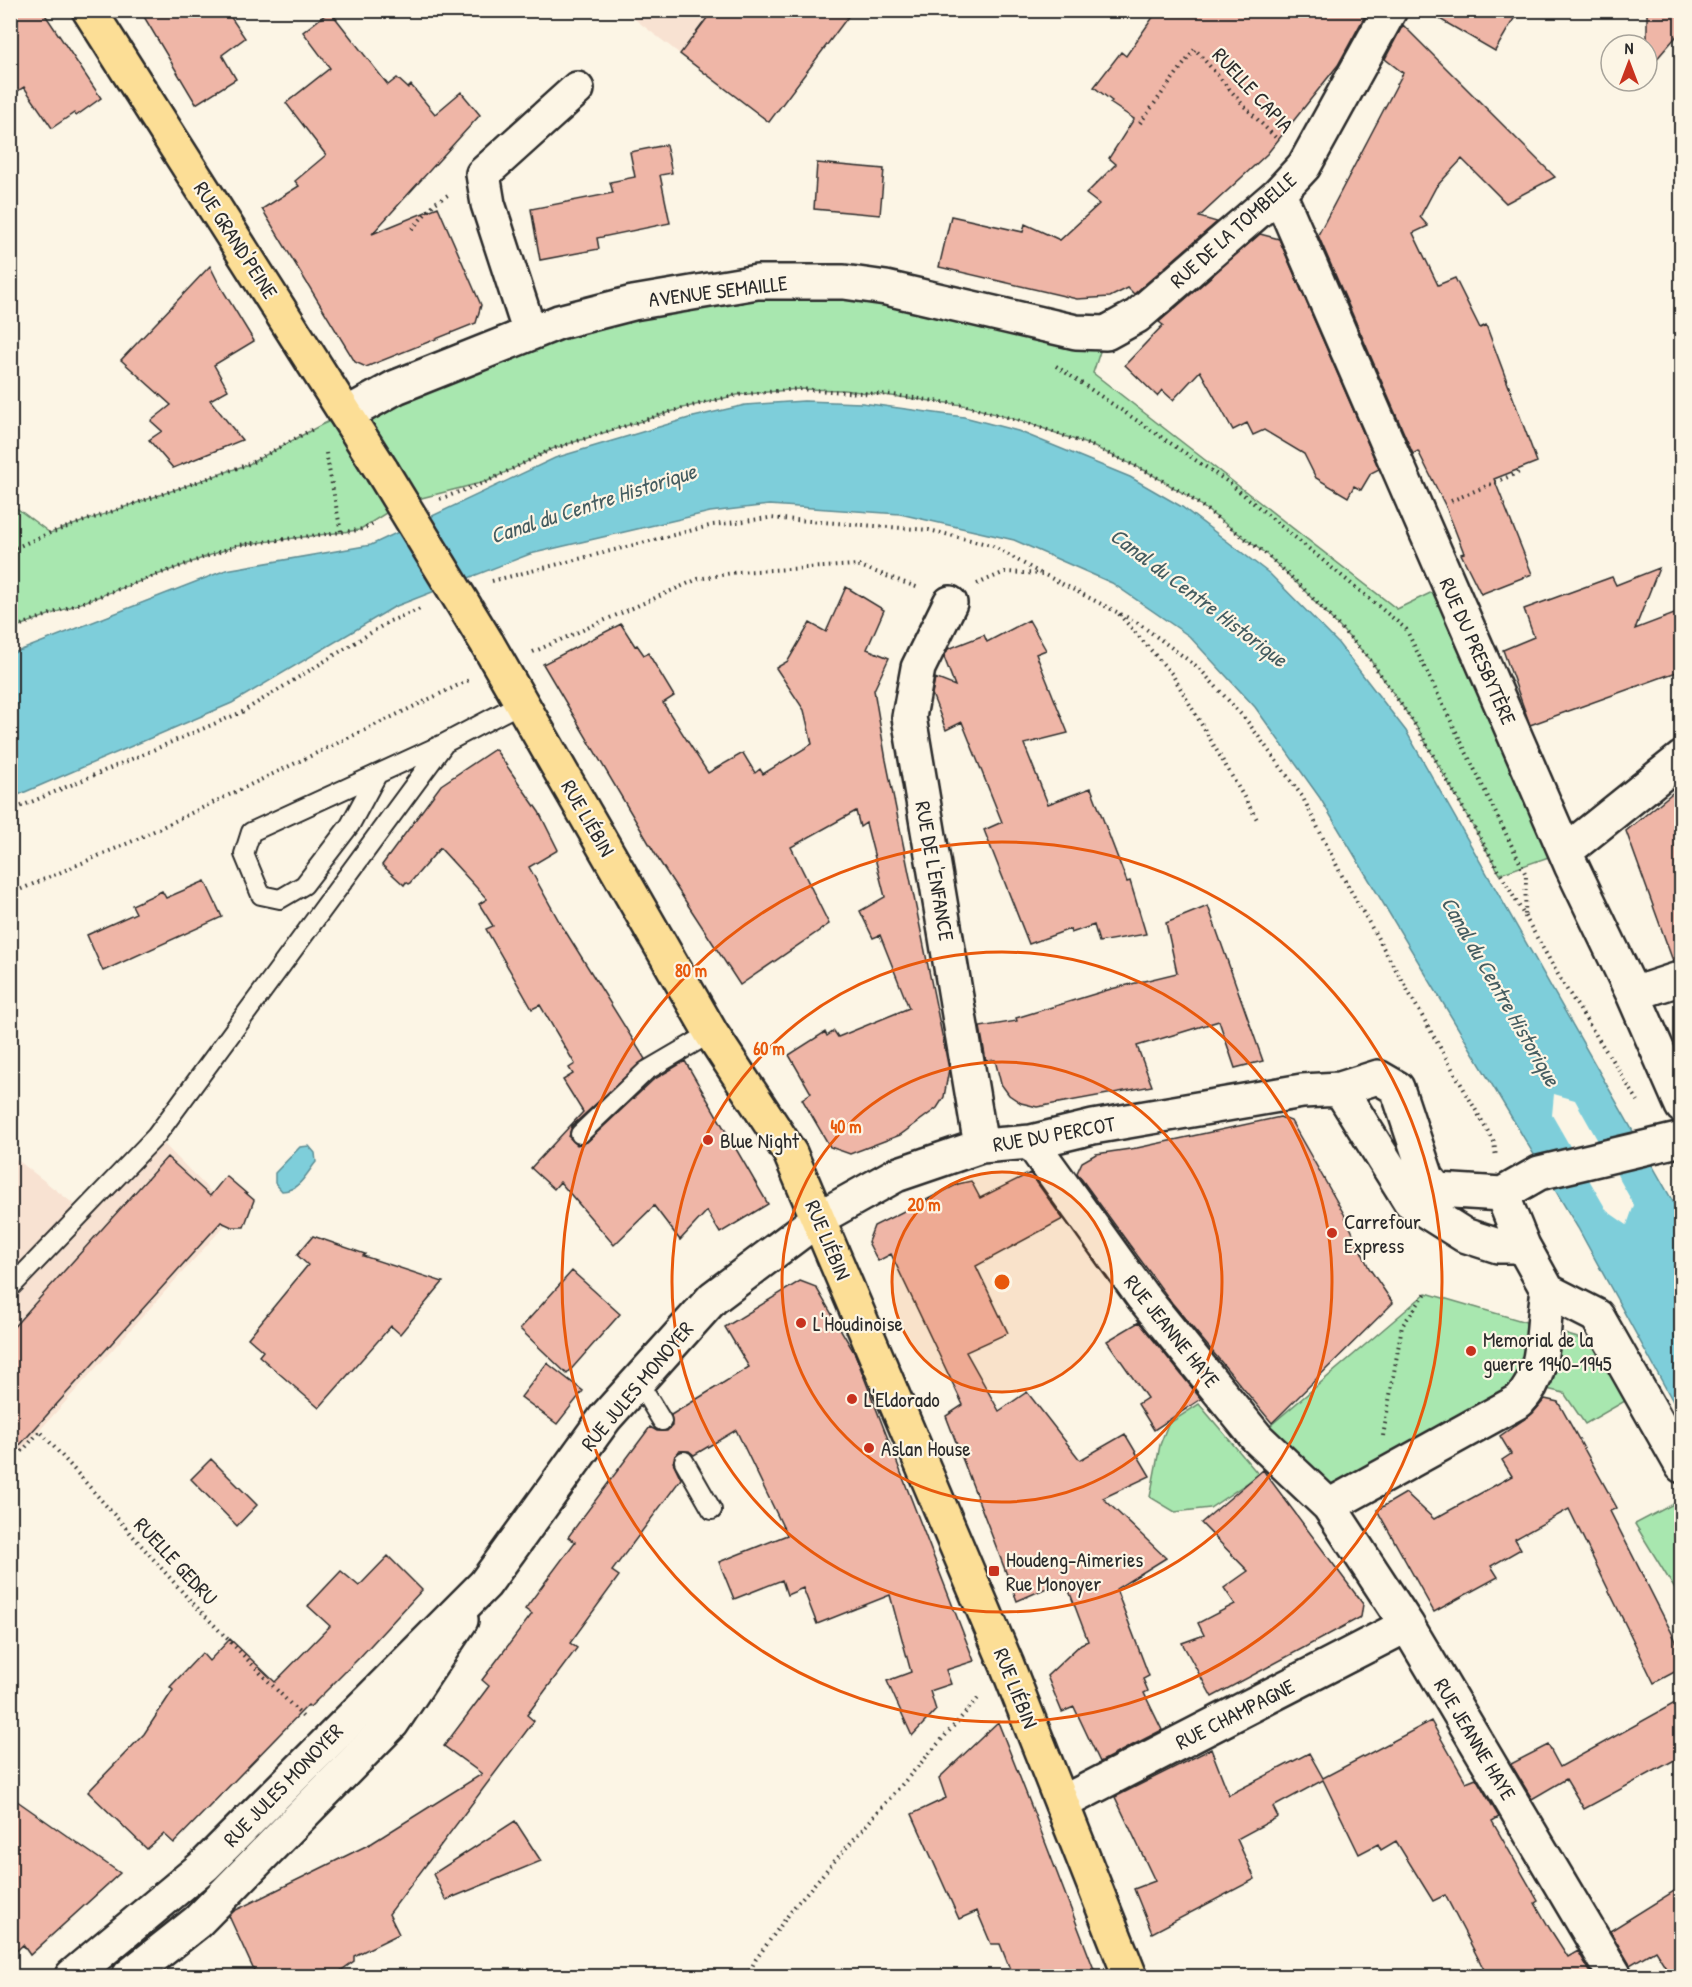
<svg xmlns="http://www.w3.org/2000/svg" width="1692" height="1987" viewBox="0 0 1692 1987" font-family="'Patrick Hand',sans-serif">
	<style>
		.built { fill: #f8e2d2 }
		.green { fill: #a8e7af; stroke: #6a896d; stroke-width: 1.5 }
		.water { fill: #7eceda; stroke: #5d8d94; stroke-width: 1.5 }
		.pier { fill: #fcf5e5 }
		.building { fill: #efb6a7; stroke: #2b2b2b; stroke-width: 1.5 }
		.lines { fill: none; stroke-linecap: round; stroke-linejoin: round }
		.service-casing { stroke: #2b2b2b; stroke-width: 22 }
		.minor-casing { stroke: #2b2b2b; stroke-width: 38 }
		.tertiary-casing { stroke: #2b2b2b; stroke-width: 38 }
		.primary-casing { stroke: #2b2b2b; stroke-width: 38 }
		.path { stroke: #2b2b2b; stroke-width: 4; stroke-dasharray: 1.5 4.5; stroke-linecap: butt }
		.service { stroke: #fcf5e5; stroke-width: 18 }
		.minor { stroke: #fcf5e5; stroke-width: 33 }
		.tertiary { stroke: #fcf5e5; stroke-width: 33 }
		.primary { stroke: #fcde96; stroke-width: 33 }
		.primary-bridge-casing { stroke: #2b2b2b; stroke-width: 38; stroke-linecap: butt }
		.primary-bridge { stroke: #fcde96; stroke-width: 33 }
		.ring { fill: none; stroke: #e8590c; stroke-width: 3 }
		.poi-dot { fill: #c8321e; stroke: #fcf5e5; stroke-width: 2 }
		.labels { text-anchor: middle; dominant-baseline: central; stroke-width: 4.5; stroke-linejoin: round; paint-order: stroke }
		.street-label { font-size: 21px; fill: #2b2b2b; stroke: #fcf5e5 }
		.poi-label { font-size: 21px; fill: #2b2b2b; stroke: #fcf5e5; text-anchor: start }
		.water-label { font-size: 22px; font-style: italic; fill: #445c60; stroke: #fcf5e5 }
		.centre { fill: #e8590c; stroke: #fcf5e5; stroke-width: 3 }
		.ring-label { font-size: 18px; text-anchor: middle; font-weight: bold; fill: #e8590c; stroke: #fcf5e5; stroke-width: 4.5; stroke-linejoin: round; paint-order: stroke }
	</style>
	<rect width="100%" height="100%" fill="#fcf5e5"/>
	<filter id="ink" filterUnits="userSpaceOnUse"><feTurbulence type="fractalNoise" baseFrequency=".0167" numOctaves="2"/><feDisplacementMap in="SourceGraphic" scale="12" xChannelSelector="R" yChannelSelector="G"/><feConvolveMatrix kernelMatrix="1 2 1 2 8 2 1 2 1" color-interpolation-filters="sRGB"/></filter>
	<g filter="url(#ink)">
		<path class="built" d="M624,11H854L769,122Z
			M156,1136L242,1223L226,1224L11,1462V1155L84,1212Z"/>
		<path class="green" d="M757,282L1106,333L1093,373L1397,609L1449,584L1566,851L1500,874L1418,729L1369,658L1302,588L1266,554L1188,496L1146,471L1092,446L1031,424L963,405L844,390L798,389L737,395L683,408L552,449L488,481L402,503L359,530L238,545L11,629V504L50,533L249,464L321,425L530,333Z
			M1426,1293L1526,1322L1528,1352L1513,1391L1332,1494L1264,1431Z
			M1551,1330L1591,1342L1625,1401L1585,1424L1564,1393L1542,1388Z
			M1199,1404L1259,1475L1210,1508L1175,1512L1150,1497L1160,1445L1168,1424Z
			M1681,1500V1599L1635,1524Z"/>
		<path class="water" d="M804,401L862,403L964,417L1018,431L1130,477L1182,507L1270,574L1338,643L1406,731L1681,1216V1416L1578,1228L1320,798L1255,707L1189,636L1112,583L1014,540L900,514L769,505L710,512L530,554L394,607L232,703L11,798V654L226,570L371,545L555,458L689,418L745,405Z
			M309,1146L315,1153L316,1162C306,1174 299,1191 282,1191L275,1183V1173L300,1147Z"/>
		<path class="pier" d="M1554,1094L1575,1100L1634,1205L1627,1225L1607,1211L1552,1115Z"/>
		<path class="building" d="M10,10H42L101,98L76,116L74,113L52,128L24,87L10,96Z
			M140,10H226L245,38L222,55L236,79L196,104Z
			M713,10H853L769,122L680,54Z
			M1158,10H1368L1338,65L1267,154L1199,217L1217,222L1134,294L1128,288L1110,297L1077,299L939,267L951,216L1023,232L1025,224L1060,240L1099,204L1086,194L1116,164L1109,158L1134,119L1110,103L1112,101L1094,87L1121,52L1126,56Z
			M1424,10H1519L1495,51Z
			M1647,10H1682V30L1647,70Z
			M330,11L388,85L397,78L408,88L411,85L435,114L461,92L480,115L372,234L438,207L481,305L476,323L366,367L355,362L262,209L299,186L295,181L326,155L286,103L330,68L303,32Z
			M1403,25L1555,177L1506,203L1462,159L1436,187L1420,217L1428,226L1413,233L1438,285L1455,278L1480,328L1486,325L1537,462L1494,479L1532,574L1481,594L1461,554L1464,553L1446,507L1418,451L1413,454L1318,235L1403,73L1385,59Z
			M666,145L672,173L660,175L670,223L597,238L599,249L540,260L531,209L613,193L610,182L635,177L630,152Z
			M817,163L884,169L880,215L814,209Z
			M1260,234L1279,239L1379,469L1371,473L1361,490L1354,486L1348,497L1316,478L1304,454L1264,430L1253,435L1247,423L1233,430L1200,371L1173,400L1162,390L1157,396L1125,365L1163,325L1159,322Z
			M210,266L219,284L254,341L214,365L228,390L210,400L242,440L173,468L149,440L162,431L151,421L171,405L121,360Z
			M1659,568L1635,629L1682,611V670L1530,725L1503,650L1534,637L1524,609L1612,577L1616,585Z
			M846,587L884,610L867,649L889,658L874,690L886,760L949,1069L944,1097L937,1108L900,1135L850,1154L830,1147L802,1099L811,1093L789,1055L825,1032L827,1036L834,1031L838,1037L909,1008L880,935L873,938L860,911L885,897L866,823L860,827L856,811L791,847L829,924L740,985L660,862L543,664L621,624L635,646L637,645L644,655L648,653L674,696L663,703L708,773L743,753L755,773L760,769L763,774L812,744L804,710L776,668L788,661L810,623L826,632Z
			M1029,620L1046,650L1036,654L1068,733L1024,744L1048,804L1091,788L1127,882L1130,881L1146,934L1099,942L1094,925L1071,933L1070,929L1029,944L984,830L1002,822L962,722L946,730L932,694L935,678L955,686L944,657L948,649L984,635L987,642Z
			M495,749L539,812L558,850L529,867L559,921L645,1059L572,1126L569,1137L577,1145L587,1142L653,1080L685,1061L768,1204L720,1233L707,1211L680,1240L654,1206L614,1245L560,1182L554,1189L531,1168L583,1112L563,1080L573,1074L569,1068L575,1064L540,1005L532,1009L486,929L493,926L479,904L487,899L440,848L409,884L406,882L404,885L382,865L441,785Z
			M1682,785V960L1673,961L1626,831Z
			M205,881L222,917L103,971L87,935L136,913L132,905L162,891L166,898Z
			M1208,906L1263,1061L1235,1068L1219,1021L1137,1046L1152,1086L1037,1107L1021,1103L1009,1095L1001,1084L995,1060L986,1061L980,1027L1017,1021L1016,1018L1111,989L1177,973L1166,923Z
			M1280,1117L1291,1121L1344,1214L1369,1268L1393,1303L1272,1423L1172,1303L1077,1173L1082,1162L1096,1154L1137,1148Z
			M167,1157L210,1196L226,1176L254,1200L244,1227H232L221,1222L10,1456V1331Z
			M1030,1173L1063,1219L976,1266L1008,1333L966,1352L999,1411L1027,1392L1080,1460L1125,1434L1150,1476L1103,1498L1166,1558L1116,1589L1149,1676L1143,1679L1148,1691L1144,1693L1162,1730L1100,1762L1074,1707L1062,1712L1047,1676L1081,1644L1088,1641L1065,1580L1017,1601L946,1416L963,1405L891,1254L878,1261L868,1242L874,1226L958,1184L971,1181L980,1198Z
			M313,1236L365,1254L363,1256L443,1282L400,1334L391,1326L319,1408L259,1356L263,1351L248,1338L308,1265L297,1255Z
			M572,1271L620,1314L567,1374L520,1329Z
			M800,1281L816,1287L855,1354L974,1661L946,1670L951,1684L930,1691L936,1710L912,1736L887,1681L911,1672L890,1595L817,1624L803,1588L787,1595L782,1580L734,1599L719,1562L787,1535L736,1430L694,1455L689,1451H679L673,1462L681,1479L612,1571L619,1576L570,1643L577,1648L527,1715L534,1721L389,1914L399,1934L354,1956V1961L332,1977H257L229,1916L234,1911L372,1843L482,1774L444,1746L489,1686L482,1680L532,1614L525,1609L575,1542L568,1537L650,1427L657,1431H667L672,1426L671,1415L749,1367L725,1327Z
			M1139,1322L1201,1399L1154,1430L1138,1404L1147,1398L1107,1341Z
			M547,1363L583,1391L557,1424L521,1397Z
			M1545,1399L1558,1402L1617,1508L1610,1511L1682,1653V1668L1654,1683L1569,1509L1515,1539L1521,1549L1491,1566L1498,1577L1434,1612L1377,1510L1406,1493L1434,1519L1512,1476L1502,1460L1511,1454L1500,1436L1533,1413Z
			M211,1459L257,1505L237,1526L191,1479Z
			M1263,1470L1363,1604L1361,1617L1212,1697L1182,1643L1204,1635L1198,1623L1235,1604L1224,1588L1248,1571L1201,1523Z
			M388,1556L422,1590L360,1657L310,1707L308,1705L174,1843L164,1834L147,1849L88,1792L144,1734L173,1690L170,1687L202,1653L209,1661L230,1639L275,1682L330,1626L308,1606L341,1571L359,1586Z
			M1682,1699V1756L1584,1809L1566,1779L1532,1799L1511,1764L1548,1745L1560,1767Z
			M1431,1721L1466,1782L1476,1778L1499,1817L1492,1821L1538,1901L1535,1903L1550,1929L1568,1957L1578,1951L1593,1977H1488L1445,1895L1433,1901L1396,1841L1381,1850L1378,1844L1359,1854L1323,1780L1273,1807L1278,1817L1237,1839L1255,1879L1152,1933L1134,1889L1155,1881L1115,1797L1211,1749L1229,1795L1309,1753L1323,1778Z
			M998,1722L1034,1813L1097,1977H1013L1000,1944H991L977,1911L959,1919L912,1814L946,1798L939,1778Z
			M10,1796L120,1873L30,1955L23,1945L10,1957Z
			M515,1821L541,1861L446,1900L433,1874Z
			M1682,1886V1977H1672L1655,1950L1630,1965L1610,1931Z"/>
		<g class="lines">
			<defs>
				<path id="service" d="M377,775L350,825L304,885L280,899L261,895L244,854L251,832L443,744
					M580,1134L646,1071L711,1033
					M10,1288L156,1136L445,743L521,703
					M637,1380L662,1421
					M684,1461L712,1510"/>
				<path id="minor" d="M1279,193L1571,865L1633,994L1682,1106
					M530,333L488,204L483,174L577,89
					M347,414L396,387L559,322L633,303L757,282H844L886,288L1076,332L1106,333L1137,316L1279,193L1304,166L1390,10
					M950,603L918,668L909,717L981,1146
					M1566,851L1682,758
					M1633,994L1682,978
					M1340,1089L1410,1201L1464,1235L1498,1246H1523
					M1031,1142L1142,1296L1257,1438L1329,1506L1407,1625L1615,1976
					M1502,1194L1523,1246L1548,1291
					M819,1218L896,1175L981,1146L1031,1142L1093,1127L1302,1091L1340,1089L1378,1077L1397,1088L1427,1178L1437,1190L1502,1194L1539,1173L1682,1139
					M1548,1291L1597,1316L1682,1466
					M1329,1506L1519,1401C1548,1372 1541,1328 1548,1291
					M1062,1803L1407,1625
					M129,1976L197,1922L392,1723L461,1620"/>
				<path id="tertiary" d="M72,1976L205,1865L485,1584L605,1418L713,1298L819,1218"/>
				<path id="primary" d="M89,10L382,471
					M487,643L711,1033L790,1153L1007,1665L1130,1976"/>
			</defs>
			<use href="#service" class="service-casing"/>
			<use href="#minor" class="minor-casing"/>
			<use href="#tertiary" class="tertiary-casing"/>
			<use href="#primary" class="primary-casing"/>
			<path class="path" d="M1140,123L1195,49L1244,106L1278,140
				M412,229L435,203L451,193
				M1056,366L1228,482L1406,629L1526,875L1525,917
				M326,453L341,532
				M440,499L488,481L552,449L683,408L737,395L798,389L893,395L963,405L1031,424L1092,446L1146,471L1188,496L1266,554L1302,587L1369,658L1418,729L1564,985L1638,1101
				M1451,501L1522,471
				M10,550L50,533L249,464L313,429
				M492,581L713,525L769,518L929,530L991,545L1040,573
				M977,584L1005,572L1043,574L1138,623L1199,668L1247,721L1302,796L1340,872L1494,1142L1496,1157
				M1119,614L1172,674L1258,821
				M10,629L238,545L359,530L374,524
				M533,652L698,579L738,572L857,565L919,588
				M10,811L242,712L390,621L423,608
				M10,894L133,841L469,680
				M1383,1436L1402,1326L1426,1293
				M10,1465L40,1431L186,1596L303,1717
				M747,1976L756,1959L795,1906L980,1696"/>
			<use href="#service" class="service"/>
			<use href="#minor" class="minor"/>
			<use href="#tertiary" class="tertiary"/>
			<use href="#primary" class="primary"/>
			<defs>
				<path id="primary-bridge" d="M382,471L487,643"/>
			</defs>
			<use href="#primary-bridge" class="primary-bridge-casing"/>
			<use href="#primary-bridge" class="primary-bridge"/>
		</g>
	</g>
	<circle cx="1002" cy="1282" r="110" fill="#e8590c" fill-opacity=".12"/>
	<g class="ring">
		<circle cx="1002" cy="1282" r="110"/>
		<circle cx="1002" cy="1282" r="220"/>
		<circle cx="1002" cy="1282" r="330"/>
		<circle cx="1002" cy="1282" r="440"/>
	</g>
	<g class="poi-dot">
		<circle cx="708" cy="1140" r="6"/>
		<circle cx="1332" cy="1233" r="6"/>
		<circle cx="801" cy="1323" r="6"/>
		<circle cx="1471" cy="1351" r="6"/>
		<circle cx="852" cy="1399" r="6"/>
		<circle cx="869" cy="1448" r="6"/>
		<rect x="988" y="1565" width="12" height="12" rx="3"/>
	</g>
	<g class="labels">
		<g class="street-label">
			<text transform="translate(1253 90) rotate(47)">RUELLE CAPIA</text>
			<text transform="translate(1233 230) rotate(-42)">RUE DE LA TOMBELLE</text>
			<text transform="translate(236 240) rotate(57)">RUE GRAND'PEINE</text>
			<text transform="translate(718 291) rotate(-7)">AVENUE SEMAILLE</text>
			<text transform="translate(1478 651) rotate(66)">RUE DU PRESBYTÈRE</text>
			<text transform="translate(588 818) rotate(60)">RUE LIÉBIN</text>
			<text transform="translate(935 871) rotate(80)">RUE DE L'ENFANCE</text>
			<text transform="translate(1054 1134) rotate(-10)">RUE DU PERCOT</text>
			<text transform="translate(828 1240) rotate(67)">RUE LIÉBIN</text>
			<text transform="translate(1172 1331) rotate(51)">RUE JEANNE HAYE</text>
			<text transform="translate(637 1386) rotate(-50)">RUE JULES MONOYER</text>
			<text transform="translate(176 1561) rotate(47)">RUELLE GEDRU</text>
			<text transform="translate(1016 1688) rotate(68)">RUE LIÉBIN</text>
			<text transform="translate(1235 1714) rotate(-27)">RUE CHAMPAGNE</text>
			<text transform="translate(1475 1739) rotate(59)">RUE JEANNE HAYE</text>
			<text transform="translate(283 1785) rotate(-46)">RUE JULES MONOYER</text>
		</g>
		<g class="poi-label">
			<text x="720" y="1140">Blue Night</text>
			<text x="1344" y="1221">Carrefour<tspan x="1344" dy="24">Express</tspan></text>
			<text x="813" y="1323">L'Houdinoise</text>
			<text x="1483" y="1339">Memorial de la<tspan x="1483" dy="24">guerre 1940-1945</tspan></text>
			<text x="864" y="1399">L'Eldorado</text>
			<text x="881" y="1448">Aslan House</text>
			<text x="1006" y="1559">Houdeng-Aimeries<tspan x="1006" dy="24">Rue Monoyer</tspan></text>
		</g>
		<g class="water-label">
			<text transform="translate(593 503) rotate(-18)">Canal du Centre Historique</text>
			<text transform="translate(1199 597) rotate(37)">Canal du Centre Historique</text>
			<text transform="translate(1501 991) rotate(60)">Canal du Centre Historique</text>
		</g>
	</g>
	<circle cx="1002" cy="1282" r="9" class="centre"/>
	<g class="ring-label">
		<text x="691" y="977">80 m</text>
		<text x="769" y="1055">60 m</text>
		<text x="846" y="1133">40 m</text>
		<text x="924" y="1211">20 m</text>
	</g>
	<rect width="1692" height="1987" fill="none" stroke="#fcf5e5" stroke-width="36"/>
	<rect x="18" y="18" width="1656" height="1951" fill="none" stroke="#2b2b2b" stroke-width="2" filter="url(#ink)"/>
	<g transform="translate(1629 63)"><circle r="28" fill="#fcf5e5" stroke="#a8a49b" stroke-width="1.5"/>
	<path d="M0-4.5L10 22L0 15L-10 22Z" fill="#c8321e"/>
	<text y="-9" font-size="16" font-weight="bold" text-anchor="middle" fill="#2b2b2b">N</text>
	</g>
</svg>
